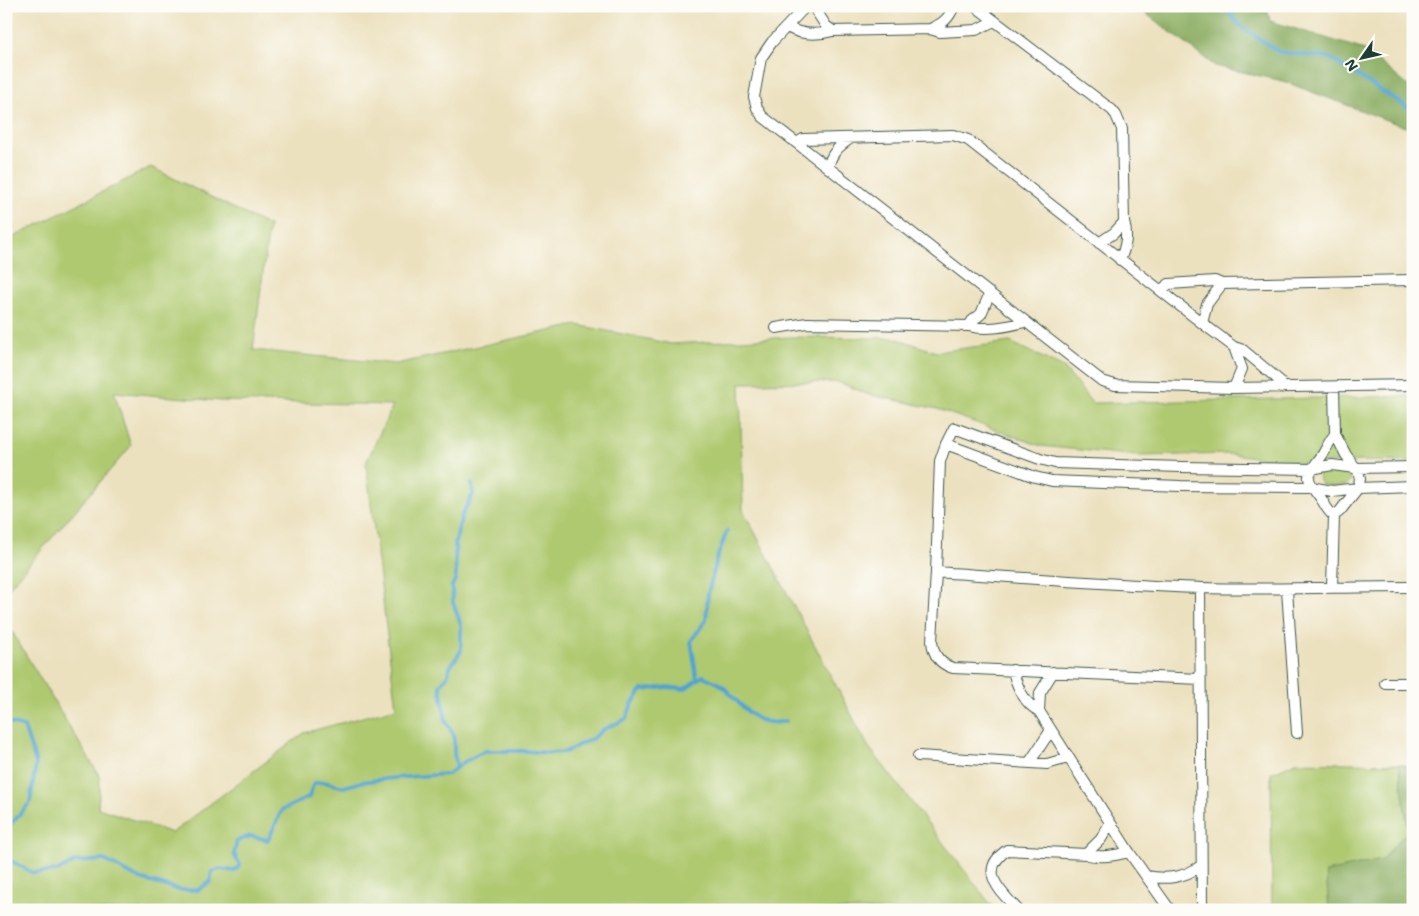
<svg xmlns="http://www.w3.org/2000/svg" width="1419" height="916" viewBox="0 0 1419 916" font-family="'Shantell Sans',sans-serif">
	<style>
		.green { fill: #afc96f; stroke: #678352 }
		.forest { fill: #8bad62; stroke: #55754b }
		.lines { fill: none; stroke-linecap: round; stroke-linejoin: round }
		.stream { stroke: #51a5cd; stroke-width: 4 }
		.minor-casing { stroke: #3e5649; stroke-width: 12 }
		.minor { stroke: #fff; stroke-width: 10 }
	</style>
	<rect width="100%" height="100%" fill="#fdfcf7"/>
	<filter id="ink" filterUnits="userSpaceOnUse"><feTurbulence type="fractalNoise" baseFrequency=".02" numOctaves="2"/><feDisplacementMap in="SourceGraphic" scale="10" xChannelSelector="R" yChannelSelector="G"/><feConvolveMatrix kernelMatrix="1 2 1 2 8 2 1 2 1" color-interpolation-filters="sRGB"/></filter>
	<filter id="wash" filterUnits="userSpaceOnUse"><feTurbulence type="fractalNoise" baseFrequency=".0096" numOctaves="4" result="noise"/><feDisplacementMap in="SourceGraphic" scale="20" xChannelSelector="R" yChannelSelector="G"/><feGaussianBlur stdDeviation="1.12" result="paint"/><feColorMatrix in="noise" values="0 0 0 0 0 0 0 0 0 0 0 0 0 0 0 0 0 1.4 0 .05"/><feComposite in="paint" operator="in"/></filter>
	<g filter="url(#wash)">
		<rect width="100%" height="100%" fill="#ece1bf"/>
		<path class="green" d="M151,167L269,226L253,350L396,364L577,325L672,344L791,337L895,338L936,352L1010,342L1064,368L1092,403L1413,396V462L1361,461L1307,464L1232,454L1138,456L1041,446L937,409L867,394L838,382L740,383L743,510L868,746L995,910H6V622L100,777L98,808L172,833L304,733L396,708L366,463L393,405L221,401L114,392L131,446L6,591V241Z
			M1325,469L1346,470L1351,476L1352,479L1347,485C1337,486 1314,490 1319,473Z
			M1296,762L1399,764L1408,831L1381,861L1326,872L1329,908L1337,910H1272L1271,773Z"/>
		<path class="forest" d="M1136,6H1267L1270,21L1365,50L1413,90V130L1283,81L1215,66Z
			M1399,764L1413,767V910L1329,909L1326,872L1381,860L1408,831Z"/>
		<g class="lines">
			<path class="stream" d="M1222,6L1243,28L1279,52L1330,58L1413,111
				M697,680L691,641L706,620L708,594L717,558L727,531
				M6,722L24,727L36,763L30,803L6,829
				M457,767L454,753V735L446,722L440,685L447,677L450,667L461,651V625L453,602L452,586L456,578L455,543L462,515L473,494L472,483
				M6,858L33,873L57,871L75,862L104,860L140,879L180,890H198L210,882L212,872L220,869L235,871L240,865L234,854L237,841L251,836L268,840L282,810L309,797L314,783L324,782L344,787L361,782L394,778L448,774L464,762L485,751H525L549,753L565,752L593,738L604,729L626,719L632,704L642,690L668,687L684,689L703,676C708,679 716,681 721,685C742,703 753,729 786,721"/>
		</g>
	</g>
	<g filter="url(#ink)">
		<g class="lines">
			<defs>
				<path id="minor" d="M806,6L772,42L761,58L754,97L757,108L762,116L1102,381L1115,385L1234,388L1413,385
					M813,6L826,26L833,31
					M975,6L1112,110L1116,115L1122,129L1124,222C1128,236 1126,246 1120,260
					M787,27C801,35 818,35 833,31L930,29L940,32L976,30L994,21
					M930,29C942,24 949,19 954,6
					M797,143L803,139L953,135L968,140L1202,323L1234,347L1243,350L1280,381L1281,388
					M828,168C831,153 839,146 851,138
					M1099,243L1114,233L1124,222
					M1161,290L1169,284L1215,281L1222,284L1413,280
					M1202,323L1207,304L1222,284
					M969,326L972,321L981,314L990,293
					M776,328L807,323L969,326C986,331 1008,326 1025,322
					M1234,347L1242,369L1234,388
					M946,444L1035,477L1052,481L1180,486L1311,487L1332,491L1358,488L1413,486
					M1334,516C1327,511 1325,504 1320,497C1302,474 1308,476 1323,454C1327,447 1330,440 1335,434
					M936,572C1025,578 1113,585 1201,588C1272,590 1342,587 1413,587
					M1332,587L1334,516L1340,511L1358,488L1360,479L1358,471L1346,455L1335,434L1334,387
					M1200,588L1202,910
					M1287,590L1297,733
					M1013,670C1016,685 1025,705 1039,711
					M1053,672L1040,693L1039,711L1129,852L1170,910
					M1200,679L953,668C940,664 933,655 932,641L936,572L940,461L946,444L954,428L1040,459L1055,463L1181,467L1311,469L1332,465L1355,468L1413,467
					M1385,683H1413
					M918,756L1047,764L1068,758
					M1029,763L1051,730
					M1086,854L1101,839L1110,823
					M1146,876C1166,880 1183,878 1201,866
					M1018,910C1000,891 977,871 1007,850L1086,854C1099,859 1116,855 1129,852"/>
			</defs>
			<use href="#minor" class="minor-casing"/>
			<use href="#minor" class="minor"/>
		</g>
	</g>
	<rect width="1419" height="916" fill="none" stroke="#fdfcf7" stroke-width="25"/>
	<g transform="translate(1362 58) rotate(236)" stroke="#fdfcf7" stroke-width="4" paint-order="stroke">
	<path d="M0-4L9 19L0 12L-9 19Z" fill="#1f3d34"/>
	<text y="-8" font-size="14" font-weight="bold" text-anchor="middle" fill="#1f3d34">N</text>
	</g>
</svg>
